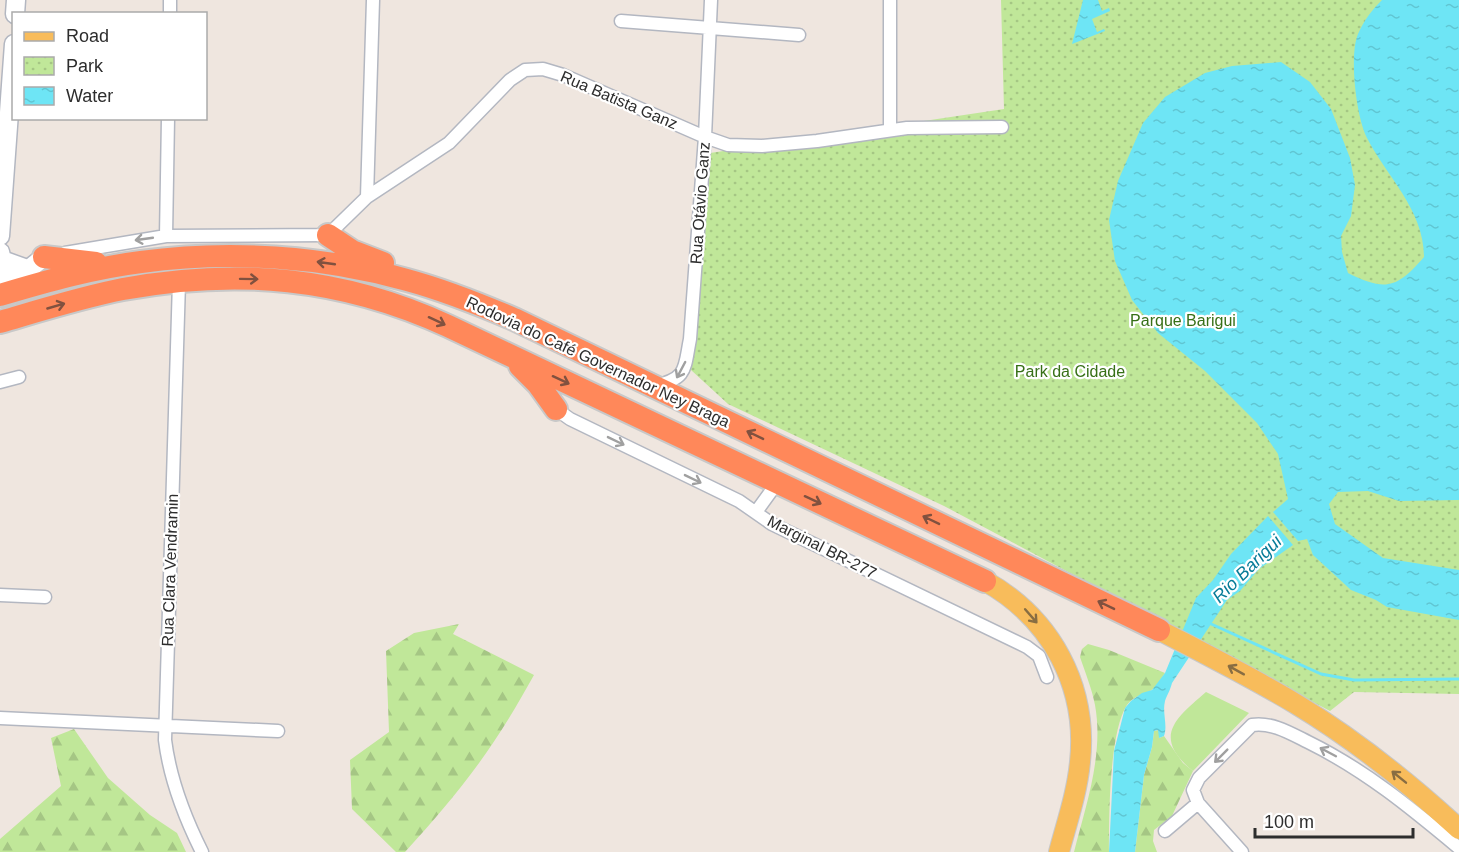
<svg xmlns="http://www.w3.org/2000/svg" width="1459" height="852" viewBox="0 0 1459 852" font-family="Arial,sans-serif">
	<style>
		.grass { fill: #c0e799 }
		.forest { fill: url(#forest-firs) }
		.park { fill: url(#park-dots) }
		.water { fill: url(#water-ripples) }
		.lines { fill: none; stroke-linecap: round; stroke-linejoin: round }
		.stream { stroke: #6ee5f5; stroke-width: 3 }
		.street-casing { stroke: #b3b7c1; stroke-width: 15 }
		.secondary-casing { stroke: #b3b7c1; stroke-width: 21 }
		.primary-casing { stroke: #c8c8c8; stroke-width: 22 }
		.highway-casing { stroke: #c8c8c8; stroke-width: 26 }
		.street { stroke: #fff; stroke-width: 12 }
		.secondary { stroke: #fff; stroke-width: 18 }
		.primary { stroke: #f8bc5b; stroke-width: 20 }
		.highway { stroke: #ff885a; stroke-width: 22 }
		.oneway { stroke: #a0a0a0 }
		.oneway2 { stroke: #81513f }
		.oneway3 { stroke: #886d42 }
		.labels { text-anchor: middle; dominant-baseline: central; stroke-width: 4.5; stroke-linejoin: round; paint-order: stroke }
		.street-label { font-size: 16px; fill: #2d2d2d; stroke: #fff }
		.park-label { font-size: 16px; fill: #377017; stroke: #fff }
		.water-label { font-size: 18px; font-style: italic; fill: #087c98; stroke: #fff }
	</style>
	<defs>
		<pattern id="forest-firs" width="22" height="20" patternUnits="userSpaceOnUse" patternTransform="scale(1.5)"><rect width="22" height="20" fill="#c0e799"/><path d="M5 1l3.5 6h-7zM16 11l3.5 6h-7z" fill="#a5c684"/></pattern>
		<pattern id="park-dots" width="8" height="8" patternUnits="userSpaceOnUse" patternTransform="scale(1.5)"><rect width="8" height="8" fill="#c0e799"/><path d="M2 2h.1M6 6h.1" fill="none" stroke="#a5c684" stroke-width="1.8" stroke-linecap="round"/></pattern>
		<pattern id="water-ripples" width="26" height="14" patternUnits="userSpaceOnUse" patternTransform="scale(1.5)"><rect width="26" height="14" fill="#6ee5f5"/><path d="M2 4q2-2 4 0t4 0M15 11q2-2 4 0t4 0" fill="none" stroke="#60c5d2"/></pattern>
	</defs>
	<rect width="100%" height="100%" fill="#efe6df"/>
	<path class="grass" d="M1206,692L1249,713L1193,771C1151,737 1176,718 1206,692Z"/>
	<path class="forest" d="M459,624L453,634L534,675C521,698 508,721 493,743C467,782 436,818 405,852H396L352,809L350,760L389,732L386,651L414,633Z
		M1088,644L1109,650L1165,673C1161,679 1156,688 1150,691C1141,695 1133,697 1127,705C1109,732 1109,818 1109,852H1074C1086,805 1104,754 1095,705C1092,689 1085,672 1080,657L1082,649Z
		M74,729L108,778L150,815L177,833L186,852H0V839L61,786L51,738Z
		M1159,730V738L1164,736L1183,763L1193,771L1172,816L1154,830L1153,841L1157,852H1135L1144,775L1152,747L1154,731Z"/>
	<path class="park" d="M1001,0H1459V694L1354,692L1330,711L944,506L728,404L691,370L710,153L1004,109Z"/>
	<path class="water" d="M1083,0H1098L1102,11L1109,8L1110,11L1092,19L1097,32L1104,29L1105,31L1072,44Z
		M1382,0H1459V500L1399,501L1368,491L1338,492L1329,504L1335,524L1383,558L1459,570V620L1387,607L1376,600L1351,590L1313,555L1307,539L1298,541L1273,512L1288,499L1278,454L1257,423L1205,371L1158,333L1132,300L1115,261L1109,220L1118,181L1143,123L1165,97L1205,73L1232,66L1281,62L1310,82L1331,109L1350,158L1355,185L1351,216L1341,236L1342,252L1348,273C1386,292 1397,288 1424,257C1424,210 1387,177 1367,138C1356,117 1349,55 1358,34C1364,20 1372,10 1382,0Z
		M1268,516L1293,545L1259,569L1240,591L1227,600L1172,683C1170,691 1167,695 1165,701C1162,713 1168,725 1164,736L1159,738L1158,730L1154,731L1152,747L1144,775L1135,852H1109L1114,751L1125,708L1131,701L1142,693L1152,690L1165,673L1196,598L1213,580L1231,554Z"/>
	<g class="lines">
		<path class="stream" d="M1209,623L1321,674L1354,680L1459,679"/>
		<defs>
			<path id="street" d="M170,14V0
				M621,21L799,35
				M890,130V0
				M367,197L373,0
				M166,236L168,118
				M65,253L166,236L328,235L367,197L449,143L510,80L525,70L543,69L563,75L705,137L728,145L762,146L817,141L907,128L1002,127
				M179,282L165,740C170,780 184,816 202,852
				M0,382L19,377
				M655,386C688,378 684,369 690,339L705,137L711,0
				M556,409L570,419L739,501L772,524L1027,647L1039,656L1047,677
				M756,512L777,483
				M0,595L45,597
				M0,718L278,731
				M1165,831L1198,803
				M1242,852L1198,803L1193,790L1199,778L1252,725C1272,722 1290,733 1308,742C1365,770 1411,808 1459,848"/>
			<path id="secondary" d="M15,14L16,0
				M0,236L14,44
				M0,252L2,260L27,269
				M0,276L29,269L44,257"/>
			<path id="primary" d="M985,581C1051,618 1088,686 1080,762C1077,793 1067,822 1059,852
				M1159,630C1205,654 1251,677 1296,704C1354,739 1409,783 1459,829"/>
			<path id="highway" d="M328,235L352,251L383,263
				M44,257L96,263
				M0,295C47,281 93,268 141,262C229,250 322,256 407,280C444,290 479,304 514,319L1159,630
				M0,322C41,310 82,297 123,289C237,268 342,277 448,326L985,581
				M520,366L538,384L556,409"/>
		</defs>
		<use href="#street" class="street-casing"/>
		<use href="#secondary" class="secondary-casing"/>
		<use href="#primary" class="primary-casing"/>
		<use href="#highway" class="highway-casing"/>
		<use href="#street" class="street"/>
		<use href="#secondary" class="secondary"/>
		<use href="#primary" class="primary"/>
		<use href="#highway" class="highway"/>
	</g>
	<defs><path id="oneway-shaft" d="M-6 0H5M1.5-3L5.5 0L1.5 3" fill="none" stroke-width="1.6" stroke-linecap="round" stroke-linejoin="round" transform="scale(1.5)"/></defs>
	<g class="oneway">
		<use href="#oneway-shaft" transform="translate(144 239) rotate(172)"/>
		<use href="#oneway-shaft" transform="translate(681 370) rotate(118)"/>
		<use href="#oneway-shaft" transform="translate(616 441) rotate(26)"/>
		<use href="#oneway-shaft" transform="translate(693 479) rotate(26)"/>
		<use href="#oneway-shaft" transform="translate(1328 752) rotate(-152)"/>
		<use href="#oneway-shaft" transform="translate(1221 756) rotate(135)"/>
	</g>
	<g class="oneway2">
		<use href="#oneway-shaft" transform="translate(326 263) rotate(-172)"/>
		<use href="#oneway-shaft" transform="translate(249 279) rotate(1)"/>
		<use href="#oneway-shaft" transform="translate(56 306) rotate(-16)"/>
		<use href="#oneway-shaft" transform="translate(437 321) rotate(25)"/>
		<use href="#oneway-shaft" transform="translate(561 380) rotate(25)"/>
		<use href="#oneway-shaft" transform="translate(755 435) rotate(-154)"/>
		<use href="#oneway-shaft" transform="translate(813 500) rotate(25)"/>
		<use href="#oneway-shaft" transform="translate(931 520) rotate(-154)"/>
		<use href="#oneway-shaft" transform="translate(1106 605) rotate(-154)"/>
	</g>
	<g class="oneway3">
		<use href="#oneway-shaft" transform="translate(1031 616) rotate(49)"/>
		<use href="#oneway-shaft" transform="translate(1236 670) rotate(-151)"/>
		<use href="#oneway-shaft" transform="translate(1399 777) rotate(-141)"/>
	</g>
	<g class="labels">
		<g class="street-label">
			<text transform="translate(619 100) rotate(23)">Rua Batista Ganz</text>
			<text transform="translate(700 203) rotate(-86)">Rua Otávio Ganz</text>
			<text transform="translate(598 362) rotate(25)">Rodovia do Café Governador Ney Braga</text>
			<text transform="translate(822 547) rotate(27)">Marginal BR-277</text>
			<text transform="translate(170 570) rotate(-88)">Rua Clara Vendramin</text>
		</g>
		<g class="park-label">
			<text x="1183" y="320">Parque Barigui</text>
			<text x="1070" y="371">Park da Cidade</text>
		</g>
		<g class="water-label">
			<text transform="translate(1247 569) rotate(-44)">Rio Barigui</text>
		</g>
	</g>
	<rect x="12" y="12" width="195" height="108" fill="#ffffff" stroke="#ababab" stroke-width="1.5"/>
	<rect x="24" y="32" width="30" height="9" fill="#f8bc5b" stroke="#ababab" stroke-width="1.5"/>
	<text x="66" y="42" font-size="18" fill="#2d2d2d">Road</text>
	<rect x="24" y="57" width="30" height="18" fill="url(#park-dots)" stroke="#ababab" stroke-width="1.5"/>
	<text x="66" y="72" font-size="18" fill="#2d2d2d">Park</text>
	<rect x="24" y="87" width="30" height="18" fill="url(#water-ripples)" stroke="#ababab" stroke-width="1.5"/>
	<text x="66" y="102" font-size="18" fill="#2d2d2d">Water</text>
	<path d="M1255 828v9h158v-9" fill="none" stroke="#2d2d2d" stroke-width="3"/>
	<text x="1264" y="828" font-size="18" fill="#2d2d2d" stroke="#ffffff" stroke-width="4.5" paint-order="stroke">100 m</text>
</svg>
